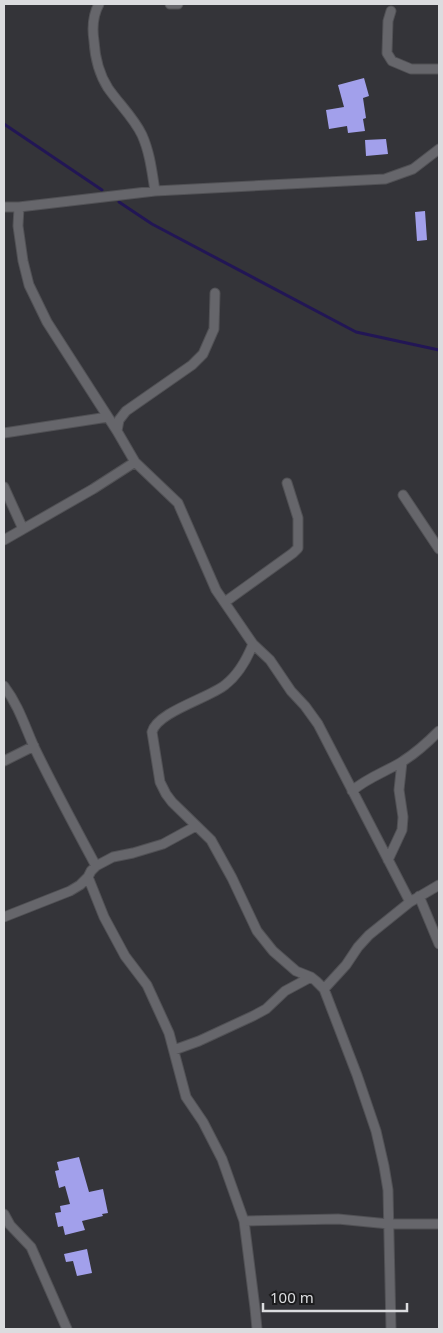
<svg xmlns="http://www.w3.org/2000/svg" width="443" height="1333" viewBox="0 0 443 1333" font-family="'Noto Sans',sans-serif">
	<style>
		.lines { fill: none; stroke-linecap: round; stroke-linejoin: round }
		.stream { stroke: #221655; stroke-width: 3 }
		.building { fill: #a2a0eb }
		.minor-casing { stroke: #515155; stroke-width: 11 }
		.minor { stroke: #66666b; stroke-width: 9 }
	</style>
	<rect width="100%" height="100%" fill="#343439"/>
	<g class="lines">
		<path class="stream" d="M4,124L102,190
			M119,202L152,224L356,332L439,350"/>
	</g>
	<path class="building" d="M364,78L369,96L363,98L366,118L363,119L365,131L348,133L347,126L329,129L326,110L344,107L338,85Z
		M386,139L388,154L366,156L365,140Z
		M425,211L427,240L417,241L415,212Z
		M79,1157L89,1192L103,1189L108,1213L102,1214L103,1216L82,1221L85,1230L65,1235L63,1226L58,1227L55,1213L61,1212L60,1206L70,1204L65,1186L59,1188L55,1171L59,1170L57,1162Z
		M87,1249L92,1273L77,1276L73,1261L66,1262L64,1254Z"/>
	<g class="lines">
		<defs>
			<path id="minor" d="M99,4C93,15 92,28 94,41C95,58 99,74 108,88C119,104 134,118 142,135C150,153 152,172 155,191
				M170,4H178
				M391,11L388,21L387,53L392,61L411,69H439
				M4,207H19
				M215,293L214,329L203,354L192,365L126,411L119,420L117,431L135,462L178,503L216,590L253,644C247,659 238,675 225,685C209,698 157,712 152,732L160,782L166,794L172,802L211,840L232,878L257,931L273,951L296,971L311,977L316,981L324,989L357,1075L376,1131L384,1166L388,1190L391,1329
				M117,431L47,322L29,285L23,261L18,226L19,207L155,191L385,179L413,169L439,149
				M4,433L108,417
				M4,487L23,529
				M403,495L439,549
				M4,540L93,489L135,462
				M225,602L293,553L298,548V518L287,483
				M253,644L270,660L291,691L305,706L318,724L410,902
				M4,686C19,706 25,727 35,749C54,788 75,827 96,866
				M4,761L34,746
				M352,791C368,777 386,772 403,761C416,753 428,742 439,731
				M388,860L402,830L403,817L399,790L402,762
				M88,877L104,917L125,956L147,985L169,1033L186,1097L203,1122L222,1159L244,1221L255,1308L257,1329
				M419,896L439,944
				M4,917L70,891L80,885L88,877L91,871L96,866L113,857L133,853L163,844L196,826
				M324,989L346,965L358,947L369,935L410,902L439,885
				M174,1050L199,1041L253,1016L266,1009L285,991L311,977
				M4,1214L10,1225L31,1247L67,1329
				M244,1221L338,1219L389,1224H439"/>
		</defs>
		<use href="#minor" class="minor-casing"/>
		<use href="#minor" class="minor"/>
	</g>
	<rect width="443" height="1333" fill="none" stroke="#dbdcdf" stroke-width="10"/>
	<path d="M263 1303v8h144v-8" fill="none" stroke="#dbdcdf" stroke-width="2.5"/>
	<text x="270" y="1303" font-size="15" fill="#dbdcdf" stroke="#1c1c1e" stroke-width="4" paint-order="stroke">100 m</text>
</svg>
